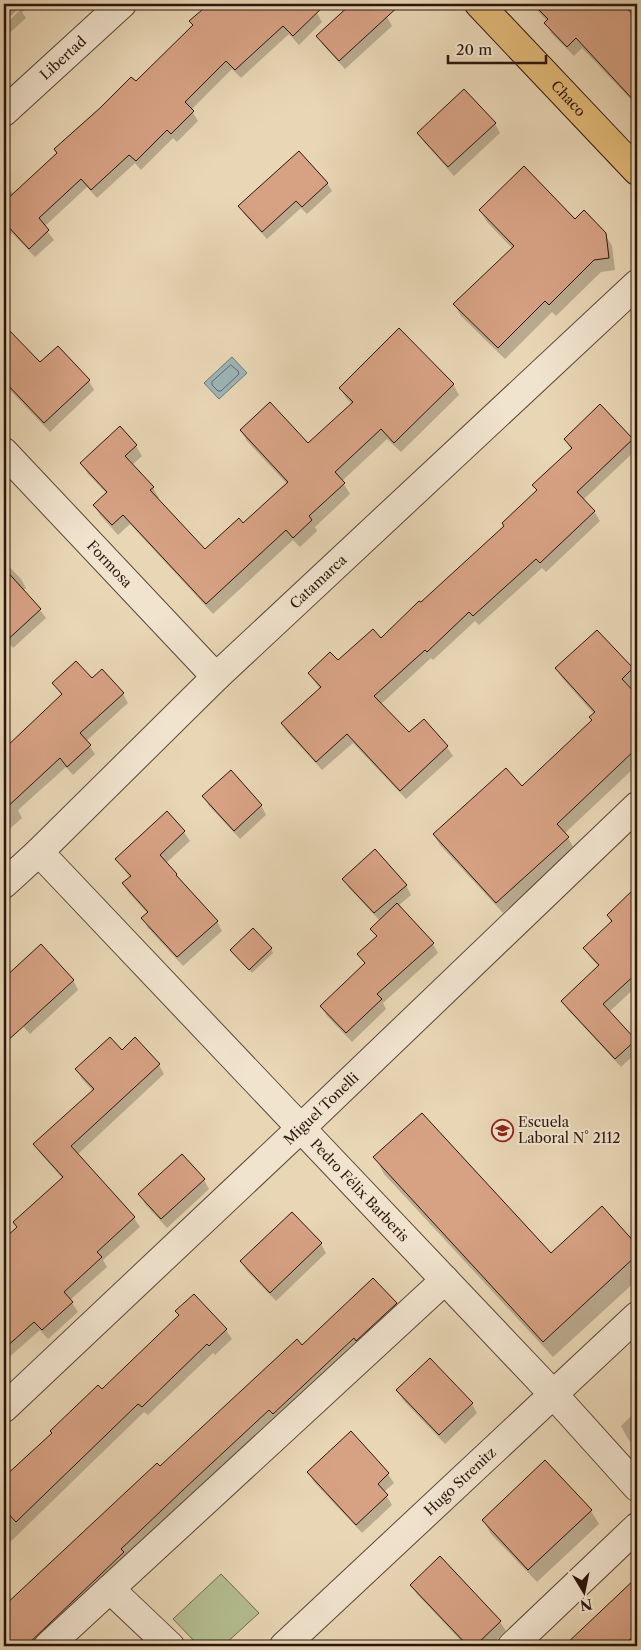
<svg xmlns="http://www.w3.org/2000/svg" width="641" height="1650" viewBox="0 0 641 1650" font-family="'Libre Caslon Text',serif">
	<style>
		.green { fill: #b4be90; stroke: #706a4e }
		.water { fill: #9cb6b8; stroke: #6f7674 }
		.shadow { fill: #0003 }
		.lines { fill: none; stroke-linecap: round; stroke-linejoin: round }
		.shore { stroke: #646662; stroke-width: 1 }
		.building { fill: #d7a284; stroke: #2b160d }
		.minor-casing { stroke: #5a4637; stroke-width: 30 }
		.major-casing { stroke: #2b160d; stroke-width: 30 }
		.minor { stroke: #f1e4cf; stroke-width: 28 }
		.major { stroke: #e4bb7a; stroke-width: 28 }
		.labels { text-anchor: middle; dominant-baseline: central; stroke-width: 4; stroke-linejoin: round; paint-order: stroke }
		.street-label { font-size: 14px; fill: #2b160d; stroke: #f1e4cf }
		.poi-label { font-size: 14px; fill: #2b160d; stroke: #f1e4cf; text-anchor: start }
	</style>
	<rect width="100%" height="100%" fill="#e9d6b5"/>
	<filter id="stains"><feTurbulence type="fractalNoise" baseFrequency=".004" numOctaves="4"/><feColorMatrix values="0 0 0 0 .2 0 0 0 0 .09 0 0 0 0 .02 0 0 0 .5 -.17"/></filter>
	<radialGradient id="worn" r=".72"><stop offset=".6" stop-color="#630" stop-opacity="0"/><stop offset="1" stop-color="#630" stop-opacity=".3"/></radialGradient>
	<path class="green" d="M221,1574L259,1613L223,1646H199L173,1619Z"/>
	<path class="water" d="M232,357L247,373L219,399L204,383Z"/>
	<path class="shadow" d="M4,4H30L22,12L26,18L4,38V26L21,9V6L4,23Z
		M219,4H308L317,13L322,22L299,45L289,34L241,78L232,69L191,110L198,121L177,142L173,138L141,170L135,163L97,198L87,187L44,227L54,240L35,257L12,233L4,241V190L7,187L14,194L136,83Z
		M353,4H375L387,17L392,26L345,69L323,45L318,36Z
		M531,4H616L623,11L626,9L637,21V106L582,48L574,56L552,34L546,23L548,22Z
		M495,124L500,133L454,176L424,142L418,133Z
		M327,183L332,191L307,214L301,208L267,239L244,214L240,207Z
		M480,210L575,221L605,234L612,246L615,270L601,272L556,316L552,312L505,359L461,316L454,304L513,249L487,222Z
		M4,336L40,364L58,348L89,381L94,390L50,432L4,384Z
		M453,384L459,395L401,452L387,439L342,481L350,494L315,527L317,531L300,547L293,540L213,614L130,524L118,535L100,515L94,505L107,494L88,474L82,464L136,446L142,456L132,465L153,488L159,498L157,500L205,551L243,525L287,484L247,441L241,431L308,445L353,405L346,398L340,388Z
		M565,440H632L637,449L583,500L594,511L600,521L546,572L542,568L479,625L475,621L433,660L431,658L380,705L409,734L423,721L447,747L453,756L406,799L353,743L322,770L288,733L282,724L320,689L309,674L381,640L505,527L537,491L534,485L572,450Z
		M4,561L21,579L26,588L23,591L40,610L46,618L13,648L4,637Z
		M597,631L637,674V771L634,768L565,833L574,848L503,913L440,845L434,835L522,787L593,721L594,714L563,679L556,669Z
		M92,680L123,694L128,703L86,741L95,754L73,775L66,767L18,810L22,818L4,834V736L11,744L62,696L54,683Z
		M204,797L261,805L266,815L240,839L209,806Z
		M167,813L184,832L190,841L166,863L180,882L217,921L222,931L183,966L148,928L143,918L148,914L129,893L123,884L130,878L117,859Z
		M344,879L406,885L411,895L398,906L433,944L438,953L383,1003L386,1009L352,1042L327,1016L321,1006L365,964L359,954L377,937L372,929L380,921L349,888Z
		M631,894L637,901V986L609,1012L635,1040L637,1043V1052L621,1067L568,1010L562,1001L599,967L590,957L585,949L612,923L608,915Z
		M41,946L73,980L78,990L30,1034L4,1005V980Z
		M271,948L273,953L252,973L231,950Z
		M121,1051L159,1065L164,1074L77,1155L134,1218L140,1227L103,1260L107,1267L70,1300L78,1312L48,1339L40,1330L7,1359L4,1356V1241L63,1179L40,1153L34,1144L93,1091L82,1079L77,1070Z
		M375,1157L551,1255L602,1208L637,1247V1280L553,1357L384,1174Z
		M204,1180L209,1189L167,1228L145,1204L140,1194Z
		M321,1244L326,1253L276,1301L247,1271L241,1262Z
		M194,1296L226,1330L232,1339L215,1355L213,1353L148,1415L144,1412L4,1548V1479L102,1390L180,1316Z
		M396,1304L401,1313L41,1646H4V1609L54,1560L302,1347Z
		M397,1390L472,1404L477,1413L445,1444L403,1400Z
		M637,1410V1448L628,1439L621,1426Z
		M351,1433L388,1474L394,1483L384,1492L392,1505L362,1533L314,1482L308,1472Z
		M545,1462L591,1511L599,1524L537,1582L491,1534L483,1520Z
		M440,1558L500,1622L506,1631L490,1646H466L417,1594L411,1585Z
		M634,1582L637,1585V1646H566Z
		M560,1640L565,1646H553Z"/>
	<g class="lines">
		<path class="shore" d="M231,365L238,371L239,374L221,391H218L212,385V382Z"/>
	</g>
	<path class="building" d="M209,4H326L293,36L283,26L235,70L226,61L185,102L194,111L171,134L167,130L136,161L129,155L91,190L81,179L39,218L49,230L29,249L4,222V202L57,153L54,149L100,108L131,77L136,81L193,25L189,21Z
		M351,4H401L339,61L316,36Z
		M533,4H623L637,19V104L576,38L567,47L544,23L548,19Z
		M464,89L496,123L448,167L417,133Z
		M299,151L328,183L302,207L296,201L262,232L238,206Z
		M524,166L575,219L584,210L606,233L609,258L594,260L549,305L545,301L498,348L453,304L514,246L479,210Z
		M4,325L40,362L58,346L90,380L44,423L4,381Z
		M399,328L454,384L394,443L381,429L335,472L345,483L309,516L312,520L293,538L286,530L206,604L123,515L112,525L93,505L107,492L80,463L120,426L137,445L125,456L154,487L150,490L205,549L239,518L243,523L288,482L240,430L270,402L308,443L353,402L339,388Z
		M600,404L633,439L577,492L595,511L540,563L536,559L473,616L469,612L427,652L425,650L374,696L409,732L424,719L448,746L400,791L347,734L316,762L281,723L321,687L308,673L330,652L338,660L373,629L381,638L419,601L421,602L504,526L502,523L537,490L532,485L572,448L564,439Z
		M4,568L41,609L4,643Z
		M597,630L633,668L622,679L637,695V748L557,824L569,837L496,903L433,834L506,768L522,786L592,720L589,717L595,712L555,668Z
		M76,661L92,678L102,669L124,693L80,733L91,745L67,767L60,758L4,810V749L62,694L52,683Z
		M231,770L262,805L234,831L202,796Z
		M167,811L185,831L160,855L177,874L176,875L218,921L177,957L141,918L148,912L122,883L131,876L115,859Z
		M375,849L407,885L374,913L342,879Z
		M637,886V973L603,1004L636,1040L615,1059L561,1001L599,965L583,948L612,921L607,915Z
		M397,903L434,943L377,994L382,999L346,1033L320,1006L365,963L357,954L377,936L370,929Z
		M253,928L272,948L249,970L230,950Z
		M41,944L74,980L4,1044V978Z
		M110,1037L122,1050L135,1037L160,1064L71,1146L135,1217L97,1252L102,1257L64,1292L73,1302L42,1330L34,1322L4,1349V1239L17,1227L13,1222L63,1177L33,1144L94,1089L75,1069Z
		M422,1113L551,1253L602,1206L637,1245V1255L543,1342L373,1157Z
		M182,1154L205,1179L161,1219L138,1194Z
		M292,1212L322,1243L270,1293L240,1261Z
		M373,1278L397,1303L356,1341L354,1338L273,1414L269,1410L183,1490L121,1549L124,1552L26,1646H4V1606L157,1463L160,1466L297,1339L302,1345Z
		M194,1294L227,1329L209,1346L207,1344L142,1407L138,1404L16,1522L4,1509V1477L52,1433L50,1431L98,1385L102,1389L179,1315L175,1311Z
		M430,1358L473,1403L439,1435L396,1390Z
		M351,1431L389,1473L378,1484L388,1495L356,1525L307,1472Z
		M545,1460L592,1510L528,1570L482,1520Z
		M440,1556L501,1621L475,1646H468L410,1585Z
		M637,1577V1633L623,1646H564Z"/>
	<g class="lines">
		<defs>
			<g id="minor">
				<path id="s1" d="M4,112L122,4"/>
				<path id="s2" d="M4,452L216,677"/>
				<path id="s3" d="M39,852L554,1395L637,1487"/>
				<path id="s4" d="M4,884L39,852L216,677L637,284"/>
				<path id="s5" d="M4,1408L301,1128L637,806"/>
				<path d="M110,1589L170,1646"/>
				<path d="M48,1646L445,1280"/>
				<path id="s6" d="M284,1646L637,1316"/>
				<path d="M512,1646L637,1527"/>
			</g>
			<g id="major">
				<path id="s7" d="M479,4L637,171"/>
			</g>
		</defs>
		<use href="#minor" class="minor-casing"/>
		<use href="#major" class="major-casing"/>
		<use href="#minor" class="minor"/>
		<use href="#major" class="major"/>
	</g>
	<defs>
		<symbol id="school-ring" viewBox="-11 -11 22 22"><circle r="9.5" fill="#f1e4cf" stroke="#8f2418" stroke-width="1.5"/><path d="M0-5L7-2L0 1L-7-2ZM-4 1L0 2.5L4 1V4Q0 6-4 4Z" fill="#8f2418"/></symbol>
	</defs>
	<g fill-rule="evenodd">
		<use href="#school-ring" x="490" y="1118" width="25" height="25"/>
	</g>
	<g class="labels">
		<g class="street-label">
			<text stroke="none"><textPath href="#s1" startOffset="80">Libertad</textPath></text>
			<text stroke="none"><textPath href="#s7" startOffset="130">Chaco</textPath></text>
			<text stroke="none"><textPath href="#s2" startOffset="154">Formosa</textPath></text>
			<text stroke="none"><textPath href="#s4" startOffset="436">Catamarca</textPath></text>
			<text stroke="none"><textPath href="#s5" startOffset="436">Miguel Tonelli</textPath></text>
			<text stroke="none"><textPath href="#s3" startOffset="466">Pedro Félix Barberis</textPath></text>
			<text stroke="none"><textPath href="#s6" startOffset="241">Hugo Strenitz</textPath></text>
		</g>
		<g class="poi-label">
			<text x="518" y="1122">Escuela<tspan x="518" dy="16">Laboral N° 2112</tspan></text>
		</g>
	</g>
	<rect width="641" height="1650" fill="none" stroke="#e9d6b5" stroke-width="20"/>
	<rect x="5" y="5" width="631" height="1640" fill="none" stroke="#2b160d" stroke-width="2.5"/>
	<rect x="10" y="10" width="621" height="1630" fill="none" stroke="#2b160d"/>
	<g transform="translate(584 1592) rotate(170)" stroke="#f1e4cf" stroke-width="4" paint-order="stroke">
	<path d="M0-4L9 19L0 12L-9 19Z" fill="#2b160d"/>
	<text y="-8" font-size="14" font-weight="bold" text-anchor="middle" fill="#2b160d">N</text>
	</g>
	<path d="M448 55v8h98v-8" fill="none" stroke="#2b160d" stroke-width="2.5"/>
	<text x="456" y="55" font-size="15" fill="#2b160d" stroke="#f1e4cf" stroke-width="4" paint-order="stroke">20 m</text>
	<rect width="100%" height="100%" filter="url(#stains)"/>
	<rect width="100%" height="100%" fill="url(#worn)"/>
</svg>
